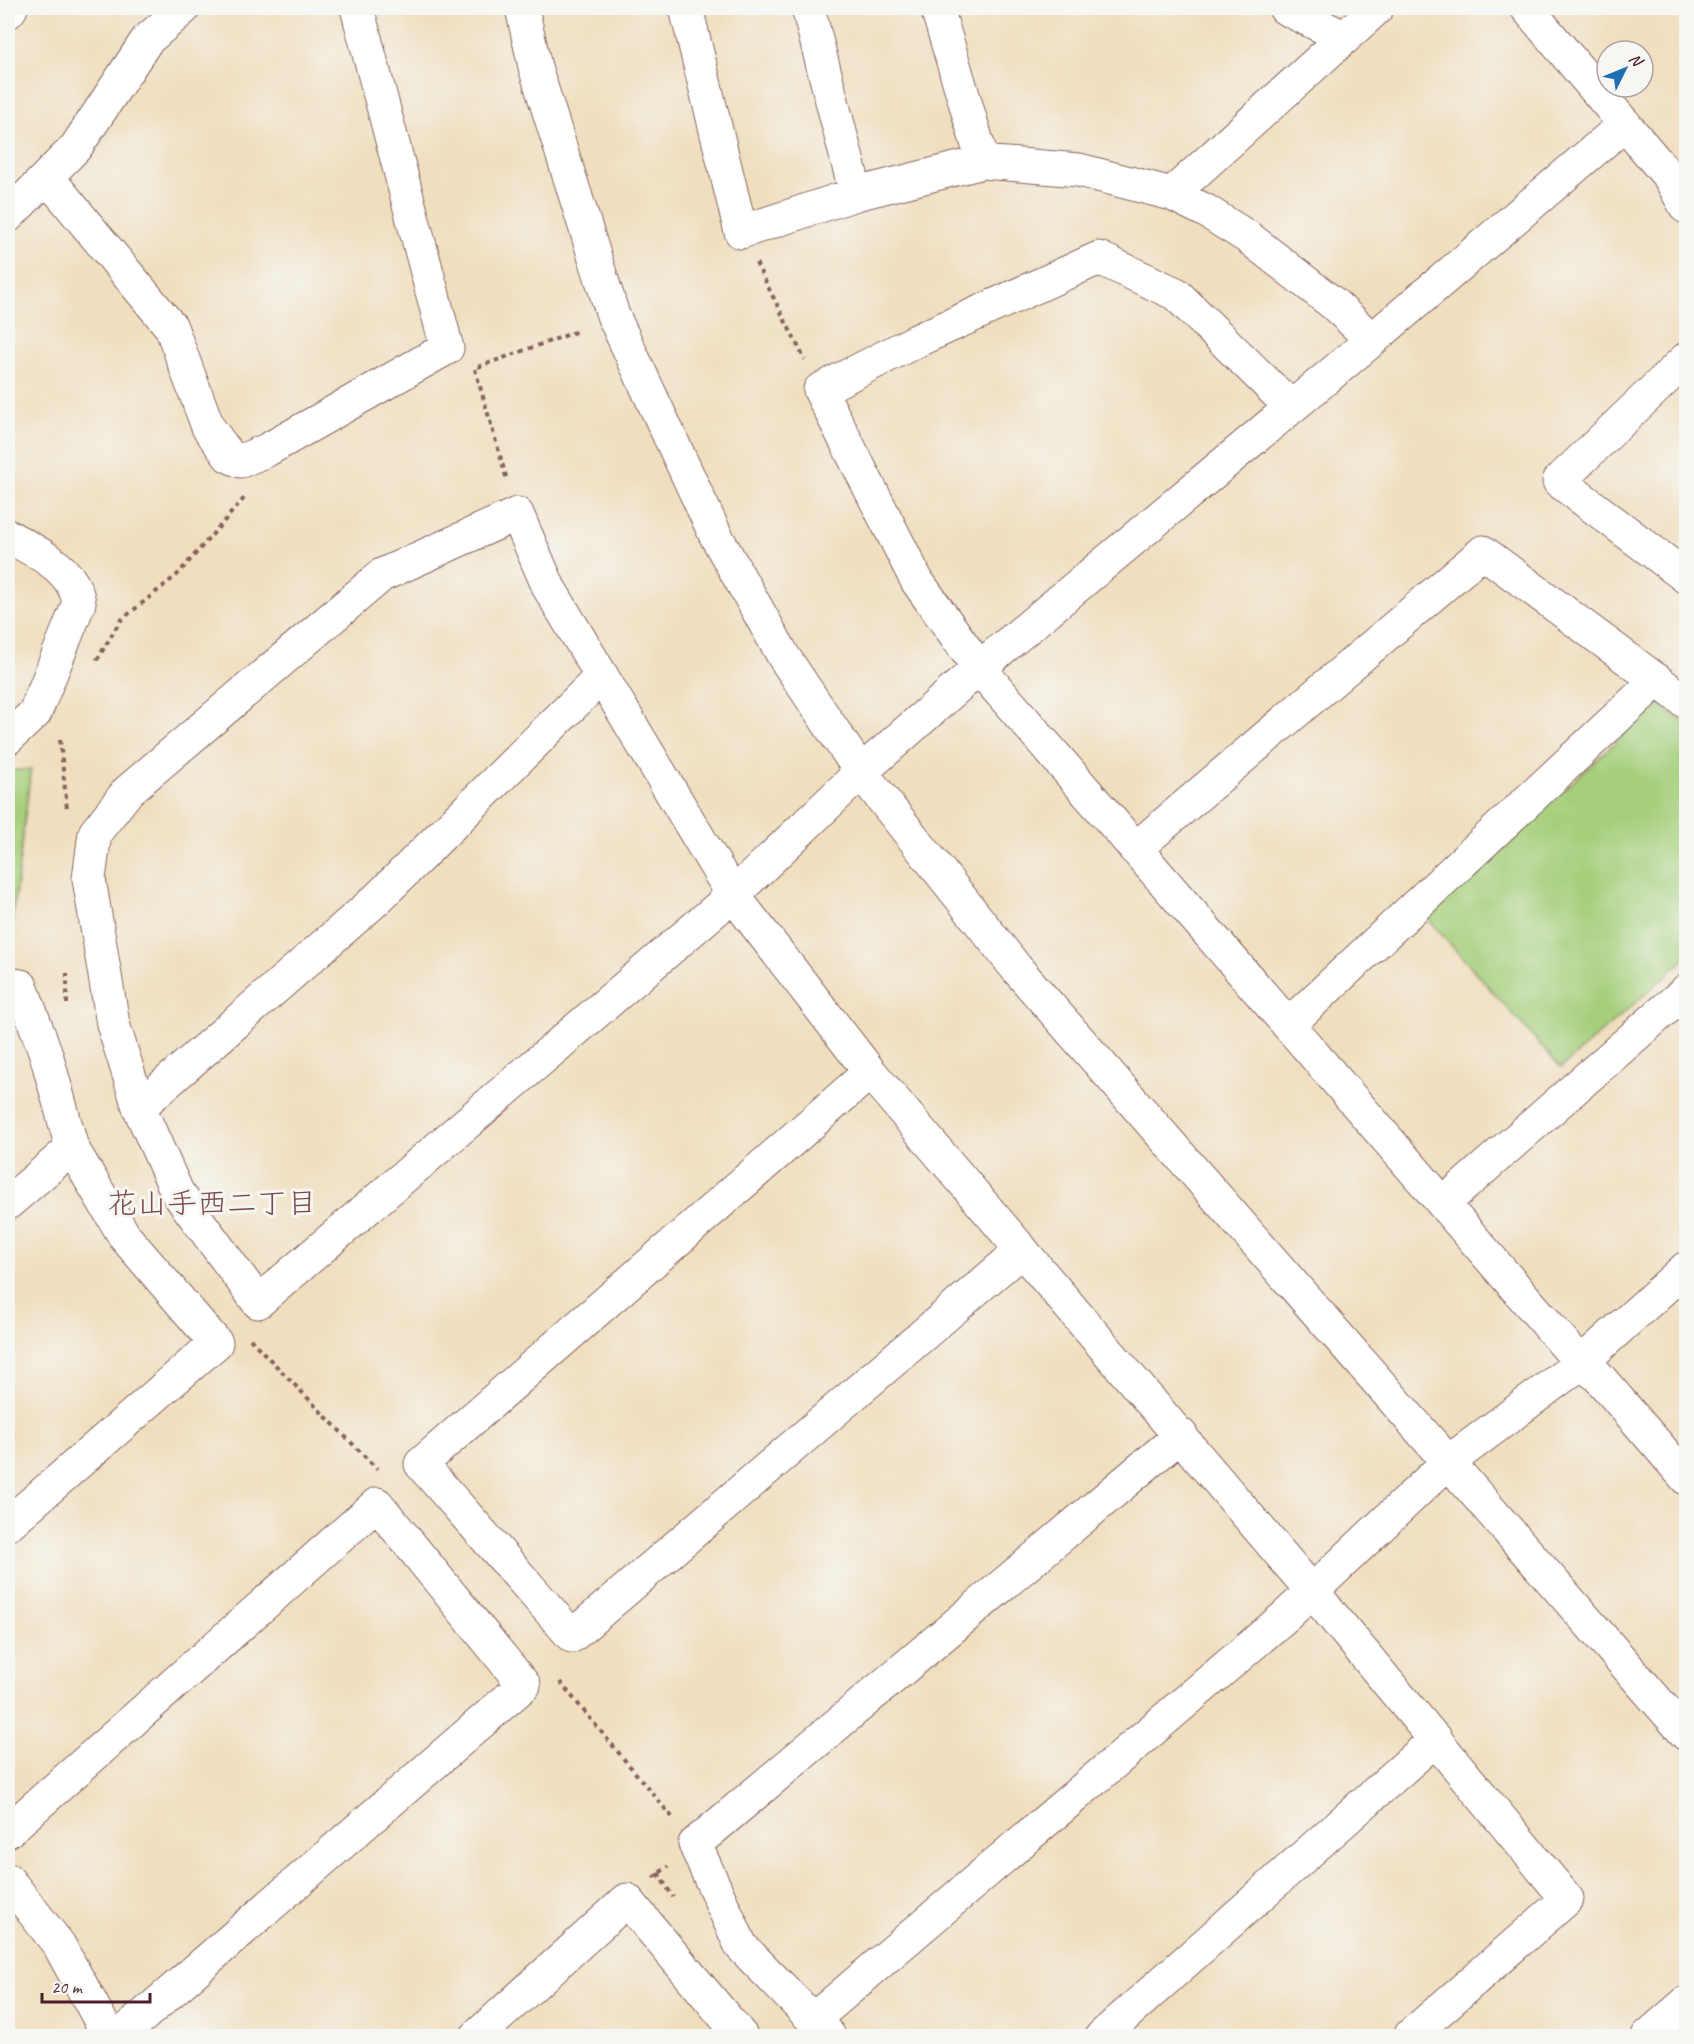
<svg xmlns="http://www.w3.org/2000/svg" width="1694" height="2044" viewBox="0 0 1694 2044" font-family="Caveat,'Klee One',sans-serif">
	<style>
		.green { fill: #a5cf7b; stroke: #787753; stroke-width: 1.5 }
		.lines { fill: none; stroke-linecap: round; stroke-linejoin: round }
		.minor-casing { stroke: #84625e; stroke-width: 35 }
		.path { stroke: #84625e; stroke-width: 4; stroke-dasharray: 4.5 4.5; stroke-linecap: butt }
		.minor { stroke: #fff; stroke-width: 33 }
		.labels { text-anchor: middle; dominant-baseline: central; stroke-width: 6; stroke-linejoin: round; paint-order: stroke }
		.neighbourhood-label { font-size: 30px; fill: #7d494a; stroke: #f6f6f2 }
	</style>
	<rect width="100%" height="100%" fill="#f6f6f2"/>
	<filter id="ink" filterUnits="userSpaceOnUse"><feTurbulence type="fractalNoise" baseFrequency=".0167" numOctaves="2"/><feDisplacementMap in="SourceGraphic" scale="12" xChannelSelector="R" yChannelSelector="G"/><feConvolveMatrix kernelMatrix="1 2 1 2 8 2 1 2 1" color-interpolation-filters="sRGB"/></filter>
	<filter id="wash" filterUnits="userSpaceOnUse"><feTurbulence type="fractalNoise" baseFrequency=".008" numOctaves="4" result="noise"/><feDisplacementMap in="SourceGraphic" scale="24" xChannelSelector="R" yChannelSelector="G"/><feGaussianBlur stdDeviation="1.35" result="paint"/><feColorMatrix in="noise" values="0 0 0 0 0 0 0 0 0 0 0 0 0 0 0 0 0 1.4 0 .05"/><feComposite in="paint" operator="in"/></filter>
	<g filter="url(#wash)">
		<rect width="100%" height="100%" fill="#f0debe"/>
		<path class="green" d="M1658,703L1686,724V958L1561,1068L1426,917Z
			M31,769L8,954V771Z"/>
	</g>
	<g filter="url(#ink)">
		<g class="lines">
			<defs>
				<path id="minor" d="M522,8L535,67L613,315L716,536L784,657L861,772L1017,969L1686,1734
					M686,8L741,232L856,194L983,162L1079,170L1172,194L1206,211L1249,238L1335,305L1372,340
					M808,8L856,194
					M937,8L983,162
					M1285,8L1345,38
					M1527,8L1670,178L1686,207
					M8,12L11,8
					M48,178L171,327L208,427L229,456L241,461L267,450L447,348L357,8
					M1172,194L1377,8
					M8,216L76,147L147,40L184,8
					M1686,359L1559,481L1686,577
					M1291,407L1176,294L1099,258L916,341L820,390L917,581L979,668L1581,1363L1597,1375L1686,1478
					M8,536C36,552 74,568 79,603L35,713L8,738
					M1135,849L1483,552L1686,702
					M8,984L21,986L46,1054L72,1148L125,1237L216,1343L8,1524
					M1288,1025L1657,680
					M870,1072L421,1464L572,1636L1022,1250
					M139,1107L376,900L602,676
					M1445,1202L1686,991
					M8,1203L72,1148
					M8,1831L377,1504L524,1685L120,2036
					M8,1880L59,1945L109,2036
					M814,2019L1288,1614L1447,1463L1581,1363L1686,1268
					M477,2036L627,1900L741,2036
					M829,2036L741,1946L695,1844L1181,1435
					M1102,2036L1436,1739
					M1410,2036L1567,1899L1312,1591L870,1072L733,895L549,588L517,514L382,575L128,791L95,833L89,879L113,1024L139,1107L177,1192L258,1302L733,895L861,772L979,668L1372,340L1625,124
					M1648,2036L1686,2003"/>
			</defs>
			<use href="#minor" class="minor-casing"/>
			<path class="path" d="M756,263L805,360
				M478,367L578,331
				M475,369L507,480
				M97,660L120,621L177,575L246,496
				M60,740L67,809
				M67,1004V973
				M250,1339L377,1469
				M560,1682L672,1817
				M658,1873L673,1897
				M653,1878L668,1866"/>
			<use href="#minor" class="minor"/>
		</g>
	</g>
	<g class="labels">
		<g class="neighbourhood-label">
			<text x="212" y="1203">花山手西二丁目</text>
		</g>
	</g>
	<rect width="1694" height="2044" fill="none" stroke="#f6f6f2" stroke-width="30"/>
	<g transform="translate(1625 69) rotate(47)"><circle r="28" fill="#f6f6f2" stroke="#b1a0a2" stroke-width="1.5"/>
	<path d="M0-4.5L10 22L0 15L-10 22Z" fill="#1f6fb2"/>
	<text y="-9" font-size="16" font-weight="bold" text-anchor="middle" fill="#4a1f2b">N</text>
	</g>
	<path d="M42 1993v9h108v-9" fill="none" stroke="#4a1f2b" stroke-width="3"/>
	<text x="51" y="1993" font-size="18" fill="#4a1f2b" stroke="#f6f6f2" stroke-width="4.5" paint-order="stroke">20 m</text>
</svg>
